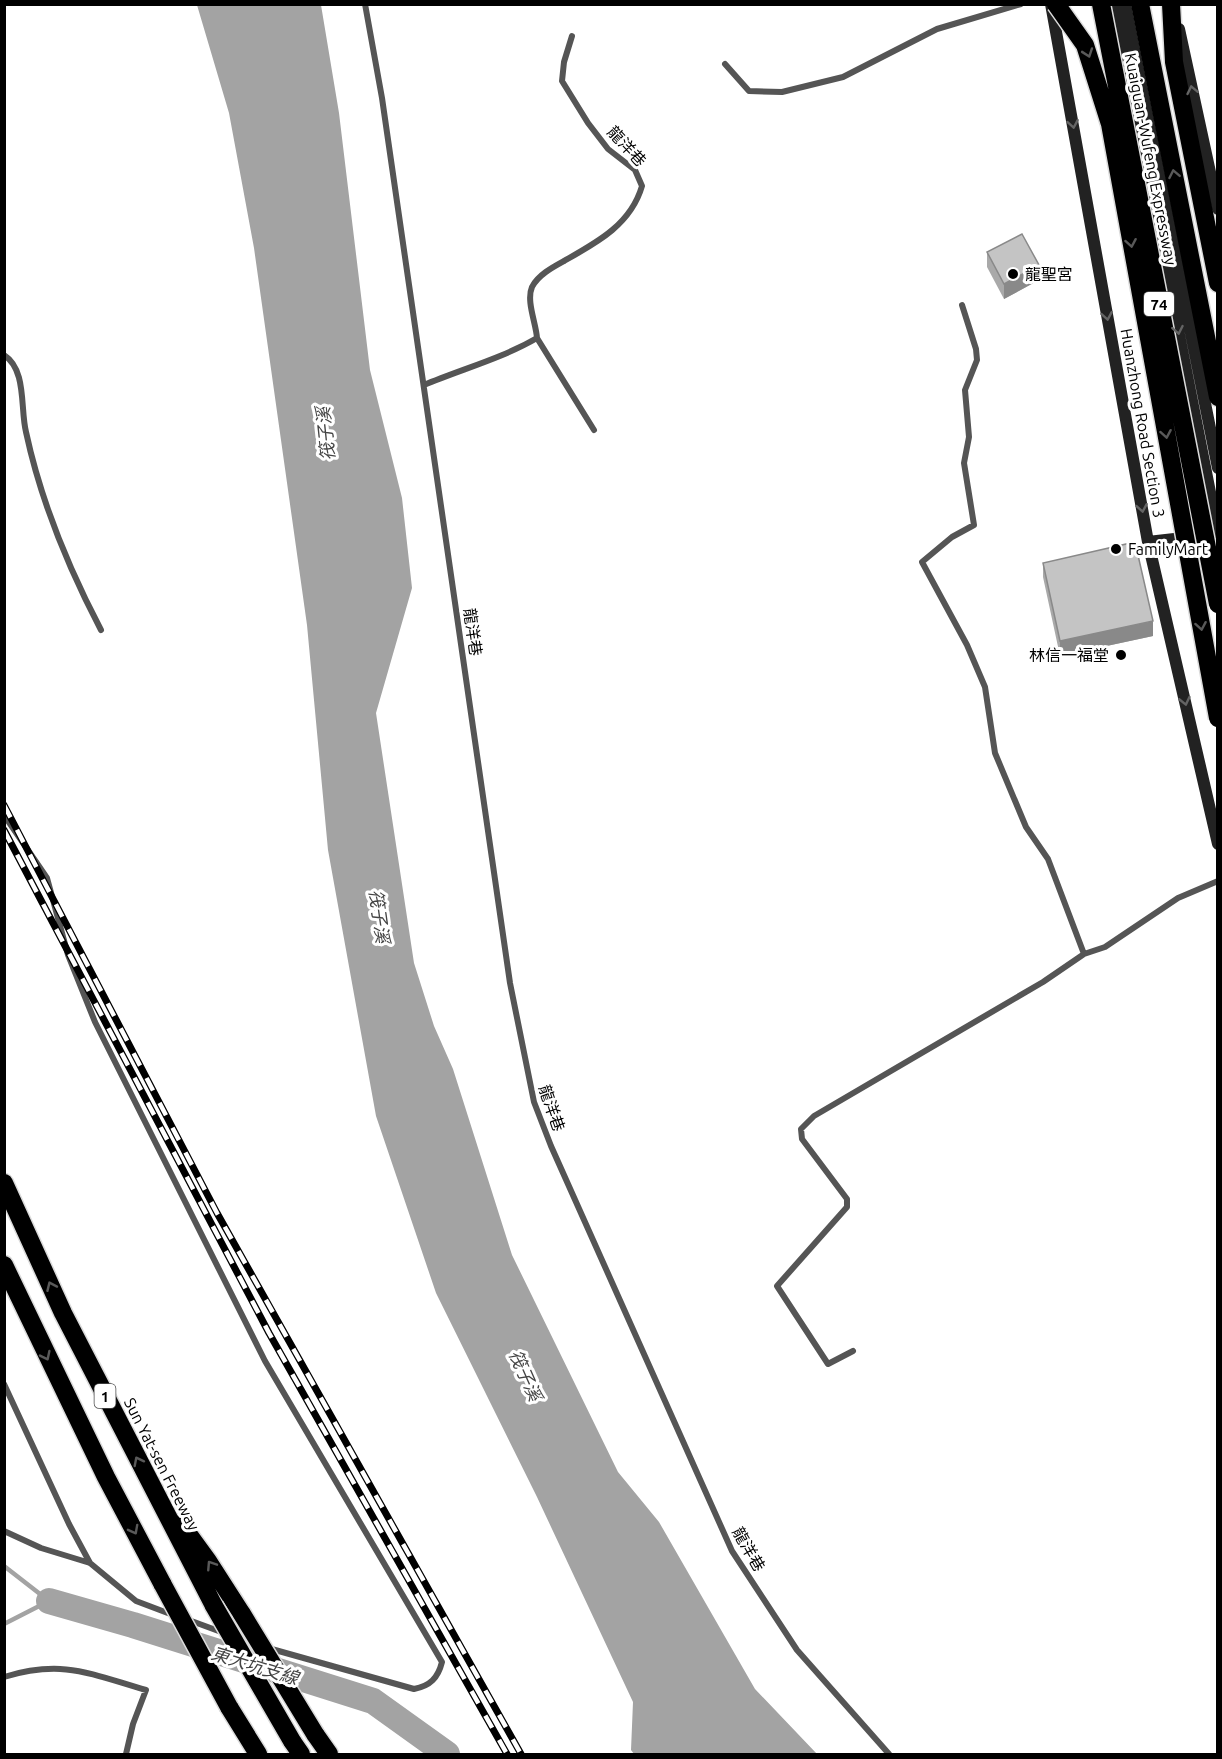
<svg xmlns="http://www.w3.org/2000/svg" width="1222" height="1759" viewBox="0 0 1222 1759" font-family="Ubuntu,'Noto Sans TC',sans-serif">
	<style>
		.water { fill: #a3a3a3 }
		.lines { fill: none; stroke-linecap: round; stroke-linejoin: round }
		.stream { stroke: #a3a3a3; stroke-width: 4.5 }
		.river { stroke: #a3a3a3; stroke-width: 26 }
		.highway-casing { stroke: #dbdbdb; stroke-width: 21 }
		.lane { stroke: #555; stroke-width: 6 }
		.secondary { stroke: #222; stroke-width: 12 }
		.highway { stroke: #000; stroke-width: 18 }
		.rail-casing { stroke: #000; stroke-width: 7 }
		.rail { stroke: #fff; stroke-width: 4.5; stroke-dasharray: 14; stroke-linecap: butt }
		.highway-bridge-casing { stroke: #dbdbdb; stroke-width: 21; stroke-linecap: butt }
		.highway-bridge { stroke: #000; stroke-width: 18 }
		.wall { fill: #a9a9a9 }
		.shaded-wall { fill: #898989 }
		.building { fill: #c4c4c4; stroke: #898989; stroke-width: 1.5 }
		.oneway { stroke: #595959 }
		.oneway2 { stroke: #646464 }
		.poi-dot { fill: #000; stroke: #fff; stroke-width: 2 }
		.labels { text-anchor: middle; dominant-baseline: central; stroke-width: 6; stroke-linejoin: round; paint-order: stroke }
		.shield { fill: #fff; stroke: #4c4c4c; stroke-width: 1.5 }
		.shield-label { font-size: 15px; font-weight: bold; fill: #000 }
		.street-label { font-size: 16px; fill: #000; stroke: #fff }
		.poi-label { font-size: 16px; fill: #000; stroke: #fff; text-anchor: start }
		.water-label { font-size: 18px; font-style: italic; fill: #444; stroke: #fff }
	</style>
	<rect width="100%" height="100%" fill="#fff"/>
	<path class="water" d="M197,5H321L339,113L370,370L402,498L412,588L376,713L414,963L434,1026L453,1069L512,1255L618,1472L659,1522L755,1689L817,1754H634L631,1750L633,1702L537,1497L436,1293L376,1116L328,850L307,625L254,248L229,113Z"/>
	<g class="lines">
		<path class="stream" d="M4,1566L49,1601L4,1624"/>
		<path class="river" d="M49,1601L133,1625L373,1701L447,1754"/>
		<defs>
			<path id="highway" d="M1140,4L1218,397
				M1171,4L1174,62L1218,283
				M4,1183L63,1313L214,1606
				M4,1265L106,1477L163,1585
				M181,1524L208,1561L242,1614
				M229,1707L258,1754
				M315,1734L329,1754
				M292,1741L301,1754"/>
		</defs>
		<use href="#highway" class="highway-casing"/>
		<path class="lane" d="M365,4L382,98L510,983L534,1102L551,1146L732,1551L797,1650L889,1754
			M725,64L749,91L782,92L843,77L937,29L1021,4
			M962,305L976,349L977,360L965,390L969,437L964,463L974,525L952,537L922,562L967,645L985,687L995,753L1026,827L1048,859L1084,954
			M537,338L594,430
			M4,355C27,370 20,408 26,432C41,502 68,567 101,630
			M424,385C462,369 503,358 537,338C536,323 526,301 532,287C538,275 553,267 564,261C598,242 631,224 642,186L635,170L608,149L588,123L562,81L564,62L572,36
			M4,815L47,878L68,955L95,1022L265,1361L442,1662C438,1678 430,1686 414,1689L268,1648
			M853,1351L828,1364L777,1286L847,1207V1199L802,1139L801,1129L814,1116L1043,982L1084,954L1105,947L1178,898L1218,881
			M4,1384L69,1524L90,1563
			M4,1531L41,1548L90,1563L136,1601L173,1615
			M186,1619L224,1633
			M4,1677C63,1659 90,1674 146,1690L133,1724L126,1754"/>
		<path class="secondary" d="M1051,4L1148,542L1218,844
			M1114,4L1218,533
			M1125,4L1218,468
			M1179,29L1218,209
			M1148,542L1192,537"/>
		<use href="#highway" class="highway"/>
		<defs>
			<path id="rail" d="M4,805L217,1213L521,1754
				M4,830L269,1333L507,1754"/>
		</defs>
		<use href="#rail" class="rail-casing"/>
		<use href="#rail" class="rail"/>
		<defs>
			<path id="highway-bridge" d="M1056,4L1085,45L1110,124L1218,718
				M1101,4L1218,604
				M163,1585L229,1707
				M214,1606L292,1741
				M242,1614L315,1734"/>
		</defs>
		<use href="#highway-bridge" class="highway-bridge-casing"/>
		<use href="#highway-bridge" class="highway-bridge"/>
	</g>
	<path class="wall" d="M987,252L1039,280L1004,299L987,267Z
		M1043,563L1153,636L1060,656L1043,577Z"/>
	<path class="shaded-wall" d="M1039,265V280L1004,299V284Z
		M1153,621V636L1060,656V641Z"/>
	<path class="building" d="M1022,234L1039,265L1004,284L987,252Z
		M1135,542L1153,621L1060,641L1043,563Z"/>
	<defs><path id="oneway-chevron" d="M-2-3.5L2.5 0L-2 3.5" fill="none" stroke-width="1.6" stroke-linecap="round" stroke-linejoin="round" transform="scale(1.5)"/></defs>
	<g class="oneway">
		<use href="#oneway-chevron" transform="translate(1088 53) rotate(71)"/>
		<use href="#oneway-chevron" transform="translate(1174 174) rotate(-101)"/>
		<use href="#oneway-chevron" transform="translate(1131 243) rotate(80)"/>
		<use href="#oneway-chevron" transform="translate(1166 434) rotate(80)"/>
		<use href="#oneway-chevron" transform="translate(1201 626) rotate(80)"/>
		<use href="#oneway-chevron" transform="translate(51 1286) rotate(-114)"/>
		<use href="#oneway-chevron" transform="translate(46 1356) rotate(64)"/>
		<use href="#oneway-chevron" transform="translate(138 1461) rotate(-117)"/>
		<use href="#oneway-chevron" transform="translate(134 1530) rotate(62)"/>
		<use href="#oneway-chevron" transform="translate(211 1565) rotate(-123)"/>
	</g>
	<g class="oneway2">
		<use href="#oneway-chevron" transform="translate(1192 90) rotate(-102)"/>
		<use href="#oneway-chevron" transform="translate(1073 124) rotate(80)"/>
		<use href="#oneway-chevron" transform="translate(1107 316) rotate(80)"/>
		<use href="#oneway-chevron" transform="translate(1178 330) rotate(79)"/>
		<use href="#oneway-chevron" transform="translate(1142 508) rotate(80)"/>
		<use href="#oneway-chevron" transform="translate(1185 701) rotate(77)"/>
	</g>
	<g class="poi-dot">
		<circle cx="1013" cy="274" r="6"/>
		<circle cx="1116" cy="549" r="6"/>
		<circle cx="1121" cy="655" r="6"/>
	</g>
	<g class="labels">
		<g class="shield">
			<rect x="1144" y="292" width="30" height="24" rx="4.5"/>
			<rect x="94.5" y="1384" width="21" height="24" rx="4.5"/>
		</g>
		<g class="shield-label">
			<text x="1159" y="304">74</text>
			<text x="105" y="1396">1</text>
		</g>
		<g class="street-label">
			<text transform="translate(627 146) rotate(47)">龍洋巷</text>
			<text transform="translate(1151 159) rotate(79)">Kuaiguan-Wufeng Expressway</text>
			<text transform="translate(1143 423) rotate(80)">Huanzhong Road Section 3</text>
			<text transform="translate(473 632) rotate(82)">龍洋巷</text>
			<text transform="translate(552 1108) rotate(71)">龍洋巷</text>
			<text transform="translate(162 1464) rotate(63)">Sun Yat-sen Freeway</text>
			<text transform="translate(749 1549) rotate(60)">龍洋巷</text>
		</g>
		<g class="poi-label">
			<text x="1025" y="274">龍聖宮</text>
			<text x="1128" y="549">FamilyMart</text>
			<text x="1109" y="655" text-anchor="end">林信一福堂</text>
		</g>
		<g class="water-label">
			<text transform="translate(325 434) rotate(-96)">筏子溪</text>
			<text transform="translate(380 916) rotate(82)">筏子溪</text>
			<text transform="translate(526 1375) rotate(66)">筏子溪</text>
			<text transform="translate(255 1665) rotate(17)">東大坑支線</text>
		</g>
	</g>
	<rect width="1222" height="1759" fill="none" stroke="#000000" stroke-width="12"/>
</svg>
